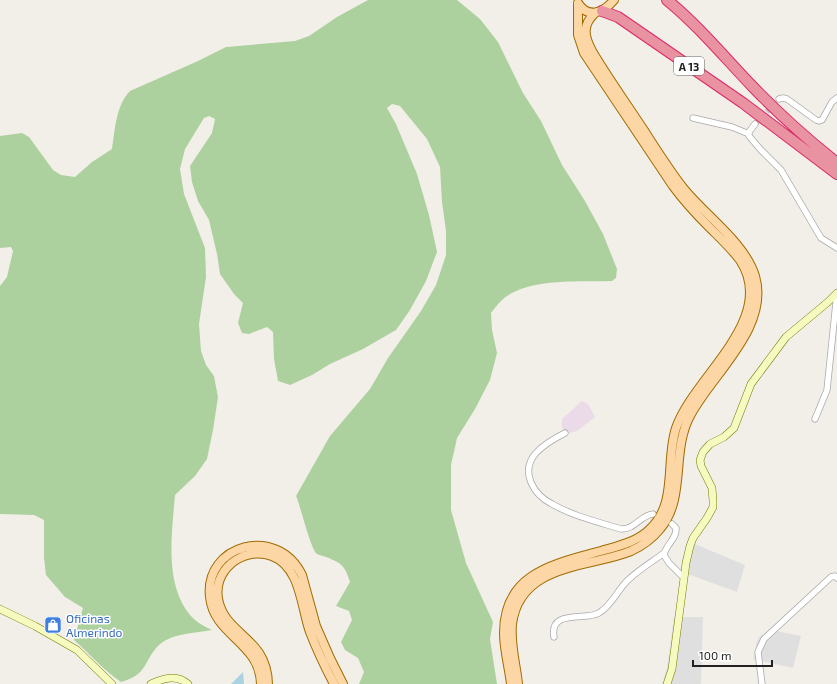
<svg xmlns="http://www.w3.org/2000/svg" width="837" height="684" viewBox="0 0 837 684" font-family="'Exo 2',sans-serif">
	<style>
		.residential { fill: #e0dfdf }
		.industrial { fill: #ebdbe8 }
		.forest { fill: #add19e }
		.water { fill: #aad3df }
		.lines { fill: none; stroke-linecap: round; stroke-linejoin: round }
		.street-tunnel { stroke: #c8c6c1; stroke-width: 5.5; stroke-dasharray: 5.5 3; stroke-linecap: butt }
		.street-casing { stroke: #a9a9a9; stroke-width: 7 }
		.secondary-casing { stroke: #707d05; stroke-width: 8 }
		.primary-casing { stroke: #a06b00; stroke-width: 10 }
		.highway-casing { stroke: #dc2a67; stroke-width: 12 }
		.street { stroke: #fff; stroke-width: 5.5 }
		.secondary { stroke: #f7fabf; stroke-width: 7 }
		.primary { stroke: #fcd6a4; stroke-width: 8 }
		.highway { stroke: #e892a2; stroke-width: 10 }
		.labels { text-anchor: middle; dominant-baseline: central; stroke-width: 3; stroke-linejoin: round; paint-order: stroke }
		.shield { fill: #fff; stroke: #646464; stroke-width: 1 }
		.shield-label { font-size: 11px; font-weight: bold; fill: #222 }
		.shop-label { font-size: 12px; fill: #366cbe; stroke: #fff; text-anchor: start }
	</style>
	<rect width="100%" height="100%" fill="#f2efe9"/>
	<path class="residential" d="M690,542L745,565L737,592L682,572Z
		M674,617H703L701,684H662L667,668Z
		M771,630L801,636L793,668L753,659L757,641L759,637Z"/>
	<path class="industrial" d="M582,401L588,404L595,417L577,431L566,434L562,427V419Z"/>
	<path class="forest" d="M368,0H457L480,19L498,42L523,93L541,121L562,165L585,201L603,234L617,269L616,278L612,281C580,282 525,277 501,301C497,305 494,309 491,313L492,330L497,353L490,380L475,409L457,438L451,465V510L466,563L493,622L490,639L497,684H359L364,672L358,658L345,650L341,642L352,620L349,611L336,606L350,582C345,566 342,563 326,557C323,556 319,555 317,554C310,548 301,507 296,496L330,436L370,389L388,358L421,311L436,285L446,255V231L442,202L440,167L427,139L400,106L392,104L387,108L396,124L417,174L429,215L437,252L426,281L410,310L396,330L363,349L330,364L312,375L290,385L278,381L274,359L273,332L267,327L249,334L242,333L238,323L243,303L234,294L220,274L217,254L209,220L198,201L192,182L190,166L212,133L215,119L209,116L204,118L185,149L180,169L184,194L205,248L206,277L199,324L201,351L206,365L214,376L218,397L213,430L207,459L195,476L175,495C172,534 163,588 194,619C199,624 206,627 212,630C196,633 172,633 159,645C143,661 148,675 121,682C103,670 90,654 74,640L83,608L65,597L46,575L44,558V520L34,515L0,514V286L7,277L13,251L11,247L0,248V136L22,133L29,137L53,170L61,175L75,177L92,162L112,149C115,130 116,105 130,91L198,61L226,47L295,41L309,36L337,17Z"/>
	<path class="water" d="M243,672L244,684H231Z"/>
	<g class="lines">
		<path class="street-tunnel" d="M755,124L779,99"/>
		<defs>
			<path id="street" d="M779,99L783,98L787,99L816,120L819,121L822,120L832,102L837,98
				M693,118L732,127L749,134
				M755,124L749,132V136L760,149L781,170L821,238L837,248
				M815,419L827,390L837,293
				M565,433C555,438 543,445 535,454C520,473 534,495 552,504C573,516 598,522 621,529C634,530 641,515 653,514
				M672,524L676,528C677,539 666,544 664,555L669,563L684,578
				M554,637C549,609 585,621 599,613C612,605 617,591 627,581C638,570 652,562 664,553
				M762,684L758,652L764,639L831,577L835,576L837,578"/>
			<path id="secondary" d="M0,609L35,626L77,650L112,684
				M151,684C164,678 177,674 188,684
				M667,684L672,669L686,563L690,546L693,538L707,518L713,507V501L712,488L701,466L700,460L703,452L710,444L724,437L734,428L751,384L786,337L828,302L837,293"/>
			<path id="primary" d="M578,3C588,19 603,13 614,0
				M261,684C260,642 214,636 210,597C204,545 277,524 302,575L316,626L330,658L343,684
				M268,684C267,638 228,636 219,603C210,572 242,545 272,556C301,567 301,607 310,632C317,650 325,667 334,684
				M511,684C509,667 504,650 504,633C504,573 554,564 601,551C618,546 637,542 650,529C678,503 665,461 676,428C694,376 779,319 740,260C731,248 720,238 709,227C696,214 684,201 673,186L584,53L578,35V4
				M518,684C516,664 510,644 512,624C520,563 589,568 631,551C642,546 652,539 660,529C687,497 670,451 691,414C714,372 770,327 755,276C745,243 706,216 684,189C669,170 656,149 643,129C626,103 608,78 592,51C584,36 582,25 595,13"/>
			<path id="highway" d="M667,0C699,26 725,58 753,87C779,114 807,139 837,163
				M602,11L618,17L743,103L837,174"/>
		</defs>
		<use href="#street" class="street-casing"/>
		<use href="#secondary" class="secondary-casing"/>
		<use href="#primary" class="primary-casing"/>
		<use href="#highway" class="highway-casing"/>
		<use href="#street" class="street"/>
		<use href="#secondary" class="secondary"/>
		<use href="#primary" class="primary"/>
		<use href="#highway" class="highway"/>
	</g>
	<defs>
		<symbol id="shop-square" viewBox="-11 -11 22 22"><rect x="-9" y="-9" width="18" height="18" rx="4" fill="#3f7fe0" stroke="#fff"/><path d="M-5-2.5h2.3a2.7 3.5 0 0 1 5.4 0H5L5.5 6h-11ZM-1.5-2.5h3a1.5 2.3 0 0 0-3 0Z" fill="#fff"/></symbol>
	</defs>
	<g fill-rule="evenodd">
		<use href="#shop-square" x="43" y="615" width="20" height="20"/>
	</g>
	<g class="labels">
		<rect class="shield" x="674" y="57" width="30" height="18" rx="3"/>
		<g class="shield-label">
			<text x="689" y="66">A 13</text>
		</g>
		<g class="shop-label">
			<text x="66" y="618">Oficinas<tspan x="66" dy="14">Almerindo</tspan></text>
		</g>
	</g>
	<path d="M693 660v6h79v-6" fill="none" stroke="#222222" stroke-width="2"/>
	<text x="699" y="660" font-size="12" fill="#222222" stroke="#ffffff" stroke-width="3" paint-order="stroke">100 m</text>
</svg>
